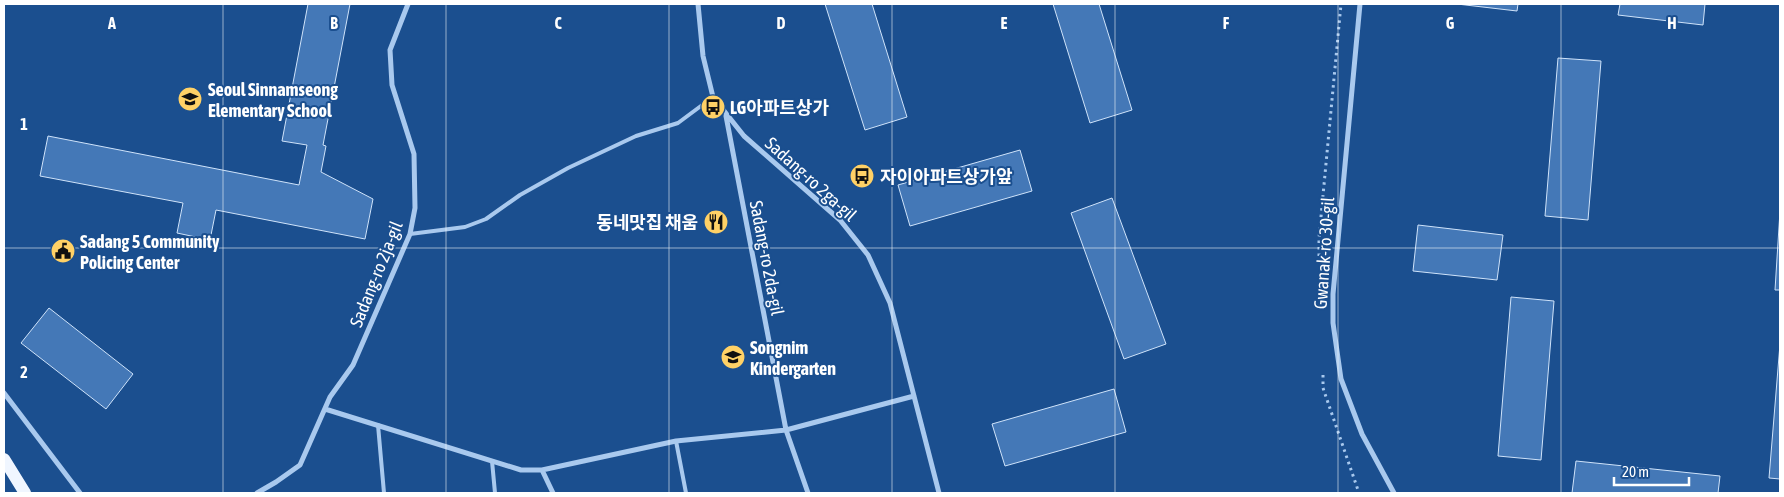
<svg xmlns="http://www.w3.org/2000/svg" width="1784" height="497" viewBox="0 0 1784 497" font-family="'Asap Condensed','Noto Sans KR',sans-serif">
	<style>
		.building { fill: #4478b7; stroke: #cfe3fa }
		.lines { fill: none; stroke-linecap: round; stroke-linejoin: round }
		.path { stroke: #a9c9ee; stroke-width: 3; stroke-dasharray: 2.5 4; stroke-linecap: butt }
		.lane { stroke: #a9c9ee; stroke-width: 4 }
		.street { stroke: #a9c9ee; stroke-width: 5 }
		.primary { stroke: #f0f6ff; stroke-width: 12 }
		.grid { fill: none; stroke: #fff; stroke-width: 1; stroke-opacity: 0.55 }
		.labels { text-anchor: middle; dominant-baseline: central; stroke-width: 4; stroke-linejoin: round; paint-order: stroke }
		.poi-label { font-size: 18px; font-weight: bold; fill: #fff; stroke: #1b4f8f; text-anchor: start }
		.street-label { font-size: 18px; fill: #fff; stroke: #1b4f8f }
		.grid-label { font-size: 16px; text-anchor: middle; font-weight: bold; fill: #fff; stroke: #1b4f8f; stroke-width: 4; stroke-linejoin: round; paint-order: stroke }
	</style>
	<rect width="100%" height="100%" fill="#1b4f8f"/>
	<path class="building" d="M308,4H350L323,145L326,146L321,172L373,199L365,239L216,210L210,240L177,233L183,203L40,176L48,136L299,185L307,145L282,141Z
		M825,4H872L907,117L865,130Z
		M1053,4H1099L1132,110L1090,123Z
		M1457,4H1518L1517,11Z
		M1620,4H1705L1703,25L1618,15Z
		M1558,58L1601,61L1588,220L1545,216Z
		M1020,150L1032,191L910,226L898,185Z
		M1112,198L1166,344L1124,359L1071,213Z
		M1780,211V290H1775Z
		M1418,225L1503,235L1497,280L1413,271Z
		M1511,297L1554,301L1541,460L1498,456Z
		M49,308L133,374L106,409L21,343Z
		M1780,344V479L1769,478Z
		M1114,389L1126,432L1005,466L992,424Z
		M1576,461L1720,476L1718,493H1572Z"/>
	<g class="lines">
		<path class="path" d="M1319,256V238L1341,4
			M1323,375V388L1359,493"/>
		<path class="lane" d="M410,234L465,227L486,219L520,195L568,168L636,136L678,123L713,97
			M378,425L384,493
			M676,441L686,493
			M492,461L495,493"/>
		<path class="street" d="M698,4L703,56L713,97L744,136L840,220L868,255L890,303L939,493
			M1360,4L1333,294V323L1341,379L1362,434L1394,493
			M726,116L786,430L808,493
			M4,393L80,493
			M325,409L521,470H542L676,441L786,430L914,396
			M542,470L553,493
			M257,493L276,482L300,465L330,397L353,365L410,234L415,208L414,154L392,85L390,50L408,4"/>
		<path class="primary" d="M4,459L25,493"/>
	</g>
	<path class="grid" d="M223,4V493M446,4V493M669,4V493M892,4V493M1115,4V493M1338,4V493M1561,4V493M4,248H1780"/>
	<defs>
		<symbol id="school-disc" viewBox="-11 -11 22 22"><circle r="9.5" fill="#ffd166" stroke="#1b4f8f"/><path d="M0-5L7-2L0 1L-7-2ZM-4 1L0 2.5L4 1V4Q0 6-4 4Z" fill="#111"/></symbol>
		<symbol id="bus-disc" viewBox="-11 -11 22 22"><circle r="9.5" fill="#ffd166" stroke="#1b4f8f"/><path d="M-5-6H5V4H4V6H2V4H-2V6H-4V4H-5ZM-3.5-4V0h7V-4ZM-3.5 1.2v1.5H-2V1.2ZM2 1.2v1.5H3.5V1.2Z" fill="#111"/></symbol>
		<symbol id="restaurant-disc" viewBox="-11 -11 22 22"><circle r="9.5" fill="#ffd166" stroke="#1b4f8f"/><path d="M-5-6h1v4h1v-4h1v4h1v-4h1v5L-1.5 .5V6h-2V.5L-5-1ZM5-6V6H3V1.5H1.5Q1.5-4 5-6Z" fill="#111"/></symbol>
		<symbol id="civic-disc" viewBox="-11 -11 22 22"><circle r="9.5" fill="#ffd166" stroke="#1b4f8f"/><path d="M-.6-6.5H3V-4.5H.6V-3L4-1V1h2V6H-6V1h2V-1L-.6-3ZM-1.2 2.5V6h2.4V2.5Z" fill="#111"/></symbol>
	</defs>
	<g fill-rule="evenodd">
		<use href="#school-disc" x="176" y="85" width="28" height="28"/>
		<use href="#bus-disc" x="699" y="93" width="28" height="28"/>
		<use href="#bus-disc" x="848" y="162" width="28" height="28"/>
		<use href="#restaurant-disc" x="702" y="208" width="28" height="28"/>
		<use href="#civic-disc" x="49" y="237" width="28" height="28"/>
		<use href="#school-disc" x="719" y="343" width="28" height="28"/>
	</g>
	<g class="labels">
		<g class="poi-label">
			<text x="208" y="89">Seoul Sinnamseong<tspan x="208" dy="21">Elementary School</tspan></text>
			<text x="730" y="107">LG아파트상가</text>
			<text x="880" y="176">자이아파트상가앞</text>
			<text x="698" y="222" text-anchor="end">동네맛집 채움</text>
			<text x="80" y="241">Sadang 5 Community<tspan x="80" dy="21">Policing Center</tspan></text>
			<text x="750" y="347">Songnim<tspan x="750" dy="21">Kindergarten</tspan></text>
		</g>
		<g class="street-label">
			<text transform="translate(811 179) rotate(42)">Sadang-ro 2ga-gil</text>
			<text transform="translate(1324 253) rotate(-86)">Gwanak-ro 30-gil</text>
			<text transform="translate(767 258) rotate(79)">Sadang-ro 2da-gil</text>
			<text transform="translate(376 274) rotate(-68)">Sadang-ro 2ja-gil</text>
		</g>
	</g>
	<g class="grid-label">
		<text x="112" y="29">A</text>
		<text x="334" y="29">B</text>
		<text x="558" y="29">C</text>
		<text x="781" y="29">D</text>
		<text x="1004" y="29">E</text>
		<text x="1226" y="29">F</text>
		<text x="1450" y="29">G</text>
		<text x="1672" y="29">H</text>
		<text x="24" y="130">1</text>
		<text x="24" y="378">2</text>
	</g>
	<rect width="1784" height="497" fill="none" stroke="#ffffff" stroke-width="10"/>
	<path d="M1614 477v8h75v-8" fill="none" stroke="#ffffff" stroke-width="2.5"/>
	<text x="1622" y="477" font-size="15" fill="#ffffff" stroke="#1b4f8f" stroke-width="4" paint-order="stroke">20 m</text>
</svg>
